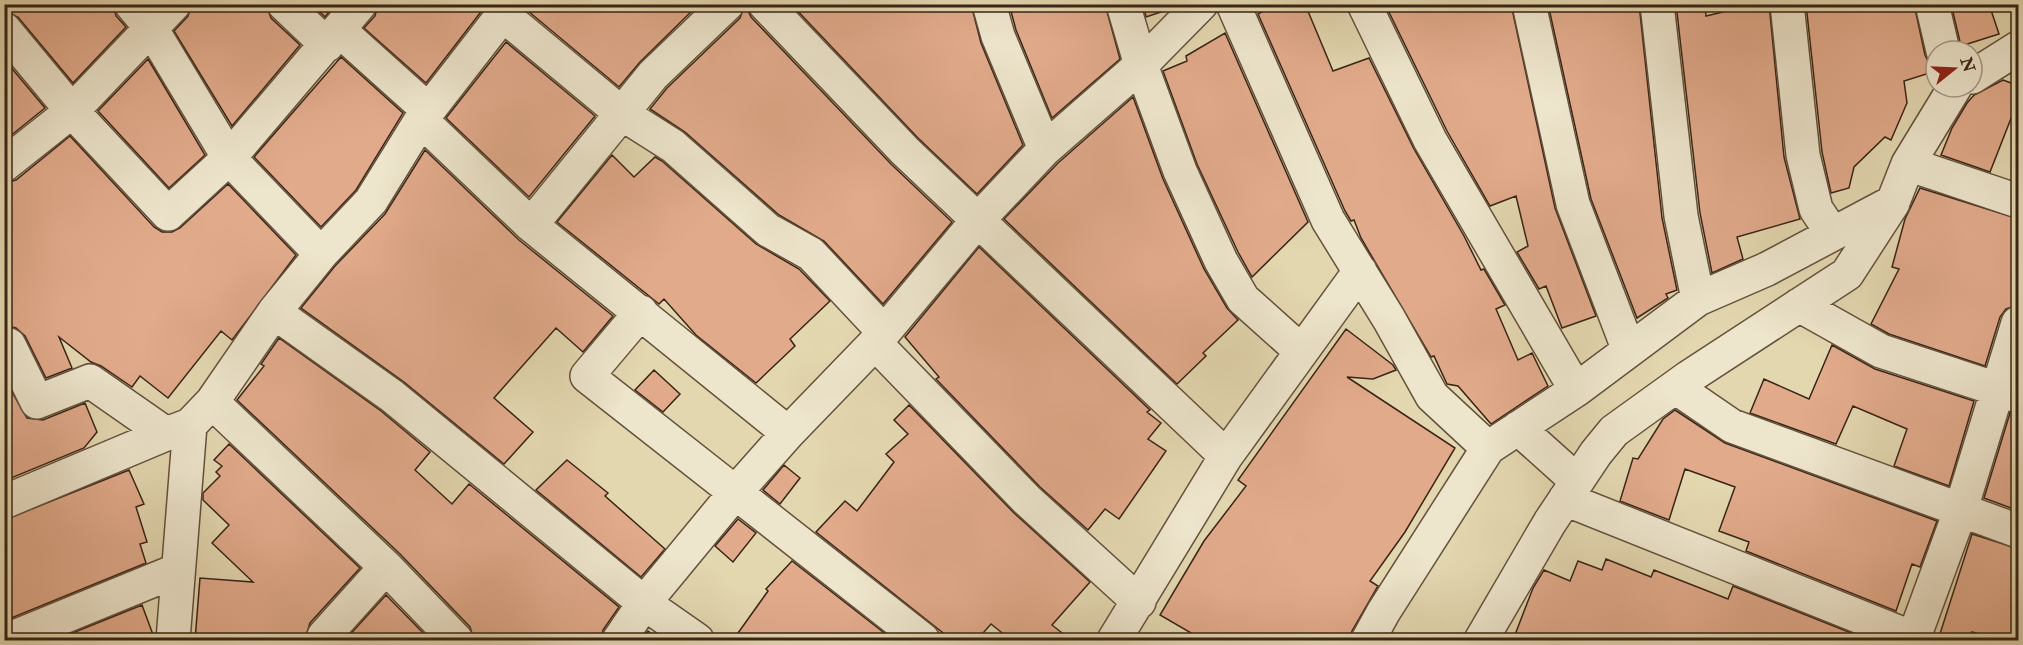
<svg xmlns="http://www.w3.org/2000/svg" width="2023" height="645" viewBox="0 0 2023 645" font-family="'IM FELL Double Pica',serif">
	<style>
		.building { fill: #e1aa8b; stroke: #392416; stroke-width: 1.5 }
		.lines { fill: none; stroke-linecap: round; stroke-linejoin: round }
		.minor-casing { stroke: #64513c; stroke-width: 36 }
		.minor { stroke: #ede5cc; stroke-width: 33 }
	</style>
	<rect width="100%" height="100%" fill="#e3d7b0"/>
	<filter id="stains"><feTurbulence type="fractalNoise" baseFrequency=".00333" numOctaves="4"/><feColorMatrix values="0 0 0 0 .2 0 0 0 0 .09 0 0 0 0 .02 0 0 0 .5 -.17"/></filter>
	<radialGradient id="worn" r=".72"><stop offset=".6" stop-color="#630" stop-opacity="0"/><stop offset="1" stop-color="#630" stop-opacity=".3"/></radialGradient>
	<path class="building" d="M4,4H113L116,16L126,27L73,83L18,17L4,11Z
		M192,4H266L271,18L300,45L232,126L174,31L188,16Z
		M312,4H335L325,17Z
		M378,4H487L426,83L364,28L375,16Z
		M529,4H699L640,62L619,87L528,11Z
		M745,4L751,17L891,164L952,222L883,304L824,241L779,215L685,132L650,109L667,88L740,18Z
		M791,4H971L981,43L1023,145L977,194L918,138Z
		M1009,4H1105L1120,59L1052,118L1016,30Z
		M1143,4H1169L1170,9L1146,17Z
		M1275,4H1305L1333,71L1369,58L1414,149L1464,236L1481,270L1484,269L1505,305L1496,309L1518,360L1532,353L1548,386L1491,424L1458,386L1447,384L1434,356L1431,357L1361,238L1354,220L1351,221L1345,211L1258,14Z
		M1385,4H1511L1555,208L1596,316L1562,328L1546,286L1539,289L1517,252L1528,246L1516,196L1490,206L1447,131Z
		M1548,4H1639L1662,218L1677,290L1666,294L1668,298L1637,318L1591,199Z
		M1676,4H1705L1706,16L1756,4H1769L1784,157L1800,219L1737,237L1743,259L1712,273L1700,213Z
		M1806,4H1914L1925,55L1929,63L1936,68V71L1904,81L1907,103L1891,140L1885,137L1854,167L1849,188L1831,193L1822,152Z
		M1951,4H1989L1999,34L1961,46Z
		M1225,33L1308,222L1252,277L1238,252L1197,164L1163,71L1187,61L1186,56Z
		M506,42L595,116L529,197L446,118Z
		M341,57L403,113L356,190L321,227L254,157Z
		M4,59L45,108L4,141Z
		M148,59L205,155L169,188L98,111Z
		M2003,80L2019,86V98L1990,172L1941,155L1952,128L1967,103L1974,95Z
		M1133,97L1163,179L1204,269L1227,308L1238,320L1203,353L1206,356L1177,384L1004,219L1058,163Z
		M70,136L154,227L162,232H172L180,228L228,184L296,255L232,340L221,331L168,398L140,376L132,387L101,366L91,362L59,337L72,368L46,378L25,336L16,328L4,325V183L16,180Z
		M425,150L519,240L613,316L583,352L556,328L494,398L533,432L504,464L404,382L301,308L335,266L385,214Z
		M612,155L634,177L655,157L662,161L756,244L799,269L830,301L790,339L795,346L756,383L696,335L664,299L659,304L557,222Z
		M1920,188L2019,219V305L2006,309L2000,317L1985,366L1889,334L1871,324L1899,269L1892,267L1905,219Z
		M979,247L1150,410L1147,412L1161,423L1148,439L1166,451L1119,519L1105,509L1088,530L1040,487L936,379L939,377L905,337Z
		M1346,329L1393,365L1396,370L1373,379L1347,377L1455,448L1405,532L1370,581L1378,586L1352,631L1349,640H1203L1160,615L1204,541L1246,486L1238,480Z
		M279,338L381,411L430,452L415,470L452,504L469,484L619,607L603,630L601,640H474L470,627L400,554L237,400L264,366L261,364Z
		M1832,345L1875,369L1974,401L1949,486L1894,466L1907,429L1853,406L1836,444L1750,413L1764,379L1809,399Z
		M654,370L680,394L663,412L635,390Z
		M4,378L27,418L43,420L85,403L97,432L84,448L4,481Z
		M909,405L1014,513L1090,582L1052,625L1071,640H1011L991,624L977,640H952L816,532L845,501L857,511L894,462L886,454L908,434L894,420Z
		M1675,410L1725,443L1937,521L1920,567L1912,564L1896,611L1746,551L1749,542L1719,531L1735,487L1685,469L1669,520L1620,501L1633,458L1638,459L1663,419Z
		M2010,413L2019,414V511L1984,498Z
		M229,444L360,568L310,623L305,640H195L200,578L253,582L212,543L229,525L203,500V493L220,476L216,472L222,466L214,460Z
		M567,460L608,493L605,496L665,549L641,577L536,490Z
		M784,465L800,478L780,504L763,490Z
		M129,470L144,504L136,507L147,542L140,544L146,563L4,621V520Z
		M738,519L756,533L733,562L715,546Z
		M1972,534L2019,549V640H2001L1972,632L1969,640H1938Z
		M1606,559L1651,577L1654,570L1728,599L1733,586L1869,640H1513L1533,588L1544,570L1570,581L1578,561L1602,570Z
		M792,561L892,639L891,640H733L768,591L766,589Z
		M386,595L430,640H345Z
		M142,605L155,640H55Z
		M648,631L660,640H641Z"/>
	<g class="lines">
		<defs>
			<path id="minor" d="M131,4L151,28L229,158L321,254
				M284,4L327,45
				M765,4L905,151L1226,456
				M989,4L998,36L1045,149
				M1123,4L1141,65L1180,171L1221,261L1243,299L1301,351
				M1233,4L1328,220L1389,319L1432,396L1488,448
				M1364,4L1430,140L1576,390
				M1529,4L1573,204L1628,348
				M1657,4L1681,216L1698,299
				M1787,4L1803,155L1816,209L1832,233
				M1932,4L1943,51
				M503,15L621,113L673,146L768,230L811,254L884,332
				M4,29L72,111L168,214L229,158L360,4
				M339,30L428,110
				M1972,77L2018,48
				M421,120L531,225L788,433
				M1908,164L2018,201
				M4,165L72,111L174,4
				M531,225L653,75L727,4
				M1799,305L1881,351L2018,396
				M274,312L392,396L644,603L697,640
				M641,312L587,376L923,640
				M4,343L9,345L37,402L90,381L166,434L190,425L212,402L274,312L321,254L371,201L421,120L511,4
				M875,343L1027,500L1139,602
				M1675,387L1732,426L2018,531
				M212,402L386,567L456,640
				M1518,428L1577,481
				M1565,499L1918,640
				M4,502L166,434
				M7,640L178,570
				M173,640L190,425
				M324,640V636L386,567
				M619,640L644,603L734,494L788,433L875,343L977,221L1045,149L1141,65L1201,4
				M1114,640L1226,456L1360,271
				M1368,640L1384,611L1488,448L1576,390L1698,299L1767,269L1893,202L1908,164L1955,87
				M1481,640L1550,522L1596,453L1614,431L1689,377L1847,274L1893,203
				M1913,640L1961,509L2018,323"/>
		</defs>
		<use href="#minor" class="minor-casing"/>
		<use href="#minor" class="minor"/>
	</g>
	<rect width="2023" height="645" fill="none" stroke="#e3d7b0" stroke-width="24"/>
	<rect x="6" y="6" width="2011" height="633" fill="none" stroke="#392416" stroke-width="3"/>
	<rect x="12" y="12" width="1999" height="621" fill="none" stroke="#392416" stroke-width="1.5"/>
	<g transform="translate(1954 69) rotate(72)"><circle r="28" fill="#ede5cc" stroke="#a59883" stroke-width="1.5"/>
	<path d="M0-4.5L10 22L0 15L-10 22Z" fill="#8f2418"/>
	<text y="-9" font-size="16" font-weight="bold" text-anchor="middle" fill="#392416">N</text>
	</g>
	<rect width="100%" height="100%" filter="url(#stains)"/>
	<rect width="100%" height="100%" fill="url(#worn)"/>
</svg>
